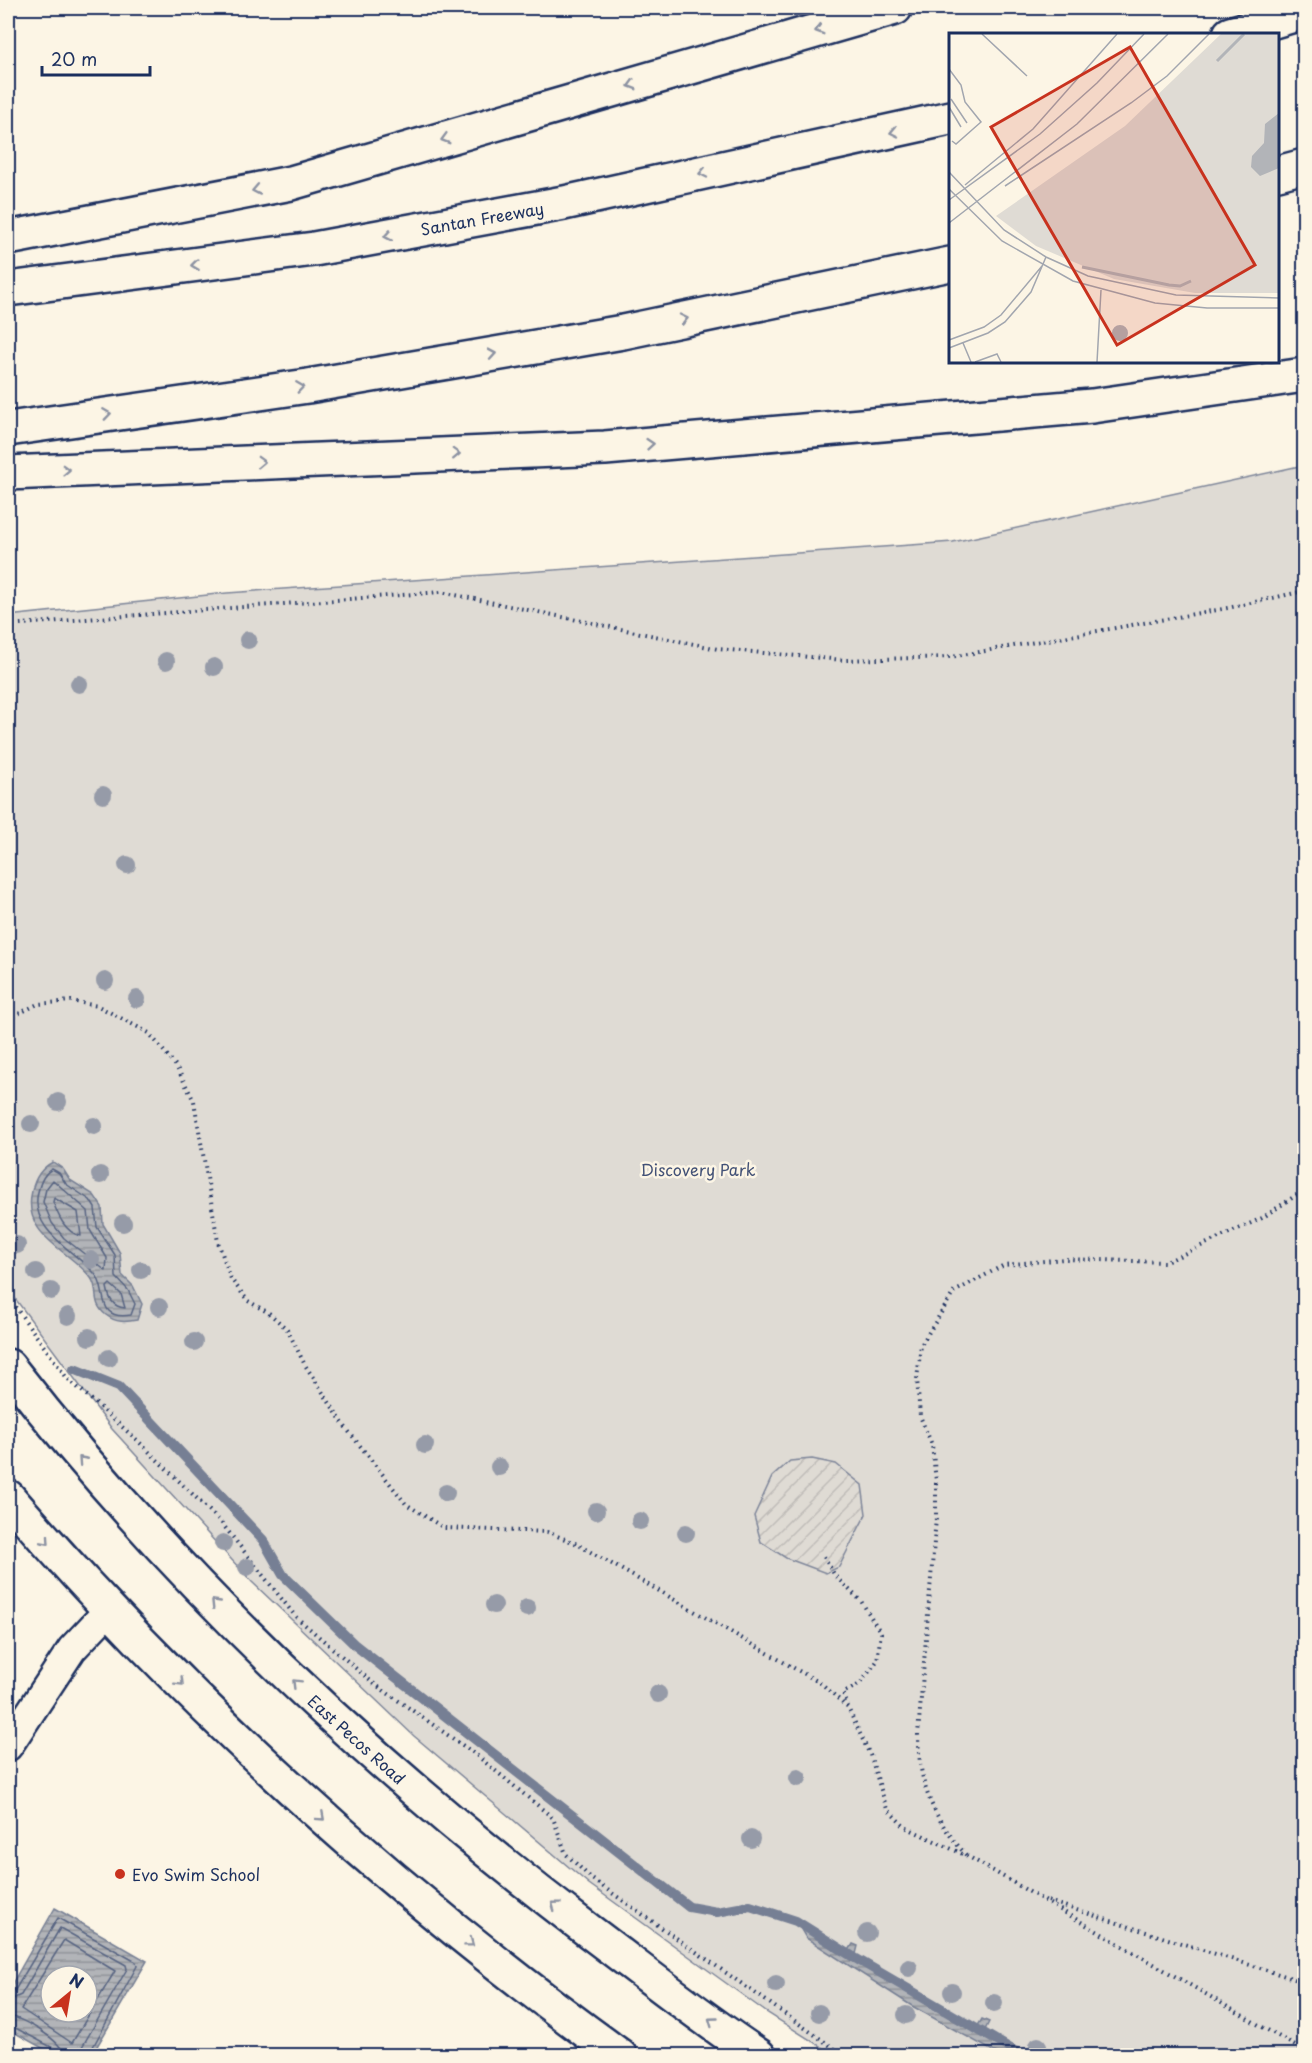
<svg xmlns="http://www.w3.org/2000/svg" width="1312" height="2063" viewBox="0 0 1312 2063" font-family="'Playpen Sans',sans-serif">
	<style>
		.park { fill: #dfdbd4; stroke: #7d8599; stroke-width: 1.5 }
		.garden { fill: url(#garden-furrows); stroke: #7d8599; stroke-width: 1.5 }
		.water { fill: url(#water-rules); stroke: #767f94; stroke-width: 1.5; fill-rule: evenodd }
		.lines { fill: none; stroke-linecap: round; stroke-linejoin: round }
		.shore { stroke: #576482; stroke-width: 1.5 }
		.stream { stroke: #767f94; stroke-width: 10 }
		.minor-casing { stroke: #1b2f5e; stroke-width: 33 }
		.secondary-casing { stroke: #1b2f5e; stroke-width: 38 }
		.motorway-casing { stroke: #1b2f5e; stroke-width: 38 }
		.path { stroke: #1b2f5e; stroke-width: 4; stroke-dasharray: 1.5 4.5; stroke-linecap: butt }
		.minor { stroke: #fcf5e5; stroke-width: 28 }
		.secondary { stroke: #fcf5e5; stroke-width: 33 }
		.motorway { stroke: #fcf5e5; stroke-width: 33 }
		.tree { fill: #969ba8 }
		.oneway { stroke: #8c92a2 }
		.poi-dot { fill: #c8321e; stroke: #fcf5e5; stroke-width: 2 }
		.labels { text-anchor: middle; dominant-baseline: central; stroke-width: 5; stroke-linejoin: round; paint-order: stroke }
		.street-label { font-size: 16px; fill: #1b2f5e; stroke: #fcf5e5 }
		.park-label { font-size: 16px; fill: #425176; stroke: #fcf5e5 }
		.poi-label { font-size: 16px; fill: #1b2f5e; stroke: #fcf5e5; text-anchor: start }
		.inset-river { fill: none; stroke: #b2b4b8; stroke-width: 3 }
		.inset-road { fill: none; stroke: #a2a6af; stroke-width: 1.5 }
		.view { fill: #c8321e; fill-opacity: 0.15; stroke: #c8321e; stroke-width: 3 }
		.inset-edge { fill: none; stroke: #1b2f5e; stroke-width: 3 }
	</style>
	<defs>
		<pattern id="garden-furrows" width="10" height="10" patternUnits="userSpaceOnUse" patternTransform="scale(1.5)"><rect width="10" height="10" fill="#dfdbd4"/><path d="M-1 1l2-2M0 10L10 0M9 11l2-2" fill="none" stroke="#bfbcb8"/></pattern>
		<pattern id="water-rules" width="6" height="5" patternUnits="userSpaceOnUse" patternTransform="scale(1.5)"><rect width="6" height="5" fill="#b2b4b8"/><path d="M0 2.5h6" fill="none" stroke="#909399"/></pattern>
	</defs>
	<rect width="100%" height="100%" fill="#fcf5e5"/>
	<filter id="ink" filterUnits="userSpaceOnUse"><feTurbulence type="fractalNoise" baseFrequency=".0167" numOctaves="2"/><feDisplacementMap in="SourceGraphic" scale="12" xChannelSelector="R" yChannelSelector="G"/><feConvolveMatrix kernelMatrix="1 2 1 2 8 2 1 2 1" color-interpolation-filters="sRGB"/></filter>
	<g filter="url(#ink)">
		<path class="park" d="M1304,465V2055H834L766,2012L589,1884L414,1736L252,1582L112,1429L8,1289V616L227,593L953,542Z"/>
		<path class="garden" d="M812,1459L836,1464L862,1485L866,1514L839,1567L826,1573L786,1558L761,1542L754,1516L772,1477L790,1461Z"/>
		<path class="water" d="M53,1162L63,1169L70,1180L94,1195L102,1207L103,1224L120,1253L122,1275L133,1286L142,1304L137,1320C126,1322 116,1323 106,1315C90,1302 100,1290 91,1278C70,1250 21,1236 32,1191C35,1177 41,1168 53,1162Z
			M55,1908L147,1961L92,2055H55L8,2029V1991ZM51,1976H87V2012H51Z
			M796,1921L848,1952L853,1944L858,1946L855,1958L976,2029L982,2019L989,2022L984,2032L1023,2055H1000L912,2006L806,1938Z"/>
		<g class="lines">
			<path class="shore" d="M52,1169L59,1173L66,1184L90,1200L95,1208L97,1227L115,1255L116,1277L128,1290L135,1304L131,1315C94,1321 109,1289 95,1274C74,1250 29,1230 38,1192C40,1183 44,1173 52,1169Z
				M53,1180L88,1211L90,1230L107,1258L106,1271L64,1238L52,1223L43,1202L46,1189Z
				M54,1198L78,1212L81,1236C65,1233 58,1215 53,1202Z
				M110,1284L121,1294L125,1308C112,1307 109,1298 107,1287Z
				M64,1940L115,1971L72,2043L21,2009Z
				M8,1993L15,1990L58,1918L136,1962L137,1966L88,2056
				M8,2001L21,1995L60,1928L126,1965L127,1969L82,2047L80,2056
				M8,2016C22,2017 63,2041 64,2056
				M8,2024L53,2048L57,2056"/>
			<path class="stream" d="M74,1369L119,1387L263,1540L283,1575L355,1645L689,1907L717,1912L750,1906L796,1921L855,1958L1023,2056"/>
			<defs>
				<path id="minor" d="M8,1746L72,1649L108,1611"/>
				<path id="secondary" d="M8,1366C174,1580 373,1767 589,1931C645,1973 701,2018 759,2056
					M8,1497C189,1707 395,1893 620,2056"/>
				<path id="motorway" d="M1230,34L1304,12
					M1278,173L1304,166
					M8,238L291,183L895,8
					M8,289L314,249L564,203L950,118
					M8,429L308,386L623,332L950,264
					M8,473L605,448L1092,406L1304,375"/>
			</defs>
			<use href="#minor" class="minor-casing"/>
			<use href="#secondary" class="secondary-casing"/>
			<use href="#motorway" class="motorway-casing"/>
			<path class="path" d="M8,625L441,592L718,649L844,660L951,657L1228,608L1304,591
				M8,1019L38,1004L71,1001L98,1006L149,1033L176,1066L194,1101L218,1242L231,1279L248,1301L269,1313L287,1329L305,1365L346,1428L406,1504L444,1528L547,1532L575,1543L822,1684L848,1708L870,1755L887,1809L905,1827L969,1857L1304,2051
				M8,1297L67,1378L137,1440L220,1521L296,1617L373,1683L475,1754L553,1818L566,1854L592,1879L845,2056
				M824,1556L835,1576L861,1601L881,1633L877,1661L860,1684L843,1693L848,1706
				M966,1855C932,1816 919,1786 918,1734L936,1518V1481L932,1445L920,1416L917,1379L921,1345L954,1292L1004,1265L1064,1259L1166,1262L1262,1218L1304,1190
				M1048,1901L1304,1982"/>
			<use href="#minor" class="minor"/>
			<use href="#secondary" class="secondary"/>
			<use href="#motorway" class="motorway"/>
		</g>
		<g class="tree">
			<circle cx="248" cy="640" r="9"/>
			<circle cx="166" cy="661" r="9"/>
			<circle cx="214" cy="667" r="9"/>
			<circle cx="79" cy="684" r="9"/>
			<circle cx="103" cy="795" r="9"/>
			<circle cx="127" cy="865" r="9"/>
			<circle cx="105" cy="981" r="9"/>
			<circle cx="137" cy="999" r="9"/>
			<circle cx="58" cy="1102" r="9"/>
			<circle cx="31" cy="1124" r="9"/>
			<circle cx="94" cy="1126" r="9"/>
			<circle cx="100" cy="1175" r="9"/>
			<circle cx="123" cy="1223" r="9"/>
			<circle cx="17" cy="1245" r="9"/>
			<circle cx="91" cy="1260" r="9"/>
			<circle cx="141" cy="1270" r="9"/>
			<circle cx="36" cy="1272" r="9"/>
			<circle cx="51" cy="1291" r="9"/>
			<circle cx="159" cy="1307" r="9"/>
			<circle cx="68" cy="1316" r="9"/>
			<circle cx="89" cy="1337" r="9"/>
			<circle cx="194" cy="1342" r="9"/>
			<circle cx="109" cy="1358" r="9"/>
			<circle cx="425" cy="1445" r="9"/>
			<circle cx="499" cy="1467" r="9"/>
			<circle cx="446" cy="1493" r="9"/>
			<circle cx="596" cy="1511" r="9"/>
			<circle cx="640" cy="1521" r="9"/>
			<circle cx="686" cy="1533" r="9"/>
			<circle cx="223" cy="1543" r="9"/>
			<circle cx="247" cy="1567" r="9"/>
			<circle cx="494" cy="1605" r="9"/>
			<circle cx="527" cy="1608" r="9"/>
			<circle cx="658" cy="1694" r="9"/>
			<circle cx="798" cy="1778" r="9"/>
			<circle cx="751" cy="1839" r="9"/>
			<circle cx="867" cy="1933" r="9"/>
			<circle cx="909" cy="1968" r="9"/>
			<circle cx="776" cy="1984" r="9"/>
			<circle cx="952" cy="1992" r="9"/>
			<circle cx="994" cy="2003" r="9"/>
			<circle cx="819" cy="2013" r="9"/>
			<circle cx="906" cy="2015" r="9"/>
			<circle cx="1038" cy="2046" r="9"/>
		</g>
		<defs><path id="oneway-chevron" d="M-2-3.5L2.5 0L-2 3.5" fill="none" stroke-width="1.6" stroke-linecap="round" stroke-linejoin="round" transform="scale(1.5)"/></defs>
		<g class="oneway">
			<use href="#oneway-chevron" transform="translate(819 30) rotate(164)"/>
			<use href="#oneway-chevron" transform="translate(632 85) rotate(164)"/>
			<use href="#oneway-chevron" transform="translate(894 132) rotate(168)"/>
			<use href="#oneway-chevron" transform="translate(445 139) rotate(164)"/>
			<use href="#oneway-chevron" transform="translate(703 173) rotate(168)"/>
			<use href="#oneway-chevron" transform="translate(256 190) rotate(169)"/>
			<use href="#oneway-chevron" transform="translate(388 236) rotate(170)"/>
			<use href="#oneway-chevron" transform="translate(195 265) rotate(173)"/>
			<use href="#oneway-chevron" transform="translate(684 319) rotate(-12)"/>
			<use href="#oneway-chevron" transform="translate(492 354) rotate(-10)"/>
			<use href="#oneway-chevron" transform="translate(300 387) rotate(-8)"/>
			<use href="#oneway-chevron" transform="translate(107 414) rotate(-8)"/>
			<use href="#oneway-chevron" transform="translate(650 444) rotate(-5)"/>
			<use href="#oneway-chevron" transform="translate(456 454) rotate(-2)"/>
			<use href="#oneway-chevron" transform="translate(261 462) rotate(-2)"/>
			<use href="#oneway-chevron" transform="translate(66 470) rotate(-2)"/>
			<use href="#oneway-chevron" transform="translate(82 1460) rotate(-132)"/>
			<use href="#oneway-chevron" transform="translate(46 1541) rotate(48)"/>
			<use href="#oneway-chevron" transform="translate(215 1603) rotate(-134)"/>
			<use href="#oneway-chevron" transform="translate(180 1682) rotate(45)"/>
			<use href="#oneway-chevron" transform="translate(296 1683) rotate(-135)"/>
			<use href="#oneway-chevron" transform="translate(321 1817) rotate(42)"/>
			<use href="#oneway-chevron" transform="translate(555 1905) rotate(-143)"/>
			<use href="#oneway-chevron" transform="translate(470 1943) rotate(37)"/>
			<use href="#oneway-chevron" transform="translate(712 2021) rotate(-144)"/>
		</g>
	</g>
	<circle class="poi-dot" cx="120" cy="1874" r="6"/>
	<g class="labels">
		<g class="street-label">
			<text transform="translate(482 218) rotate(-10)">Santan Freeway</text>
			<text transform="translate(357 1739) rotate(42)">East Pecos Road</text>
		</g>
		<g class="park-label">
			<text x="698" y="1169">Discovery Park</text>
		</g>
		<g class="poi-label">
			<text x="132" y="1874">Evo Swim School</text>
		</g>
	</g>
	<g transform="translate(949 33)">
		<rect width="330" height="330" fill="#fcf5e5"/>
		<path d="M272,1H330V260H246L165,246L87,213L47,183L176,93Z" fill="#dfdbd4"/>
		<path d="M330,80V135L311,143L302,134L303,123L315,110L316,91ZM163 300a8 8 0 1 1 16 0a8 8 0 1 1-16 0Z" fill="#b2b4b8"/>
		<path class="inset-river" d="M268,28L295,1M133,234L220,252L231,253L242,248"/>
		<path class="inset-road" d="M33,1L78,43M0,36L12,52L16,69L32,89L7,111L3,108M2,66L18,90M0,74L12,94M0,139L55,197L97,224L139,243L227,262L330,265M16,152L84,96L168,1M56,153L182,70L218,43L260,1M0,156L53,208L124,248L206,270L258,275H330M0,167L91,101L148,50L195,1M0,190L128,91L219,1M0,307L35,294L52,282L93,233M14,310L22,329M0,315L39,300L56,289L82,259L97,224M26,329L48,321L52,329M148,329L152,257"/>
		<path class="view" d="M181,14L306,232L168,312L42,94Z"/>
		<rect width="330" height="330" class="inset-edge"/>
	</g>
	<rect width="1312" height="2063" fill="none" stroke="#fcf5e5" stroke-width="30"/>
	<rect x="15" y="15" width="1282" height="2033" fill="none" stroke="#1b2f5e" stroke-width="2" filter="url(#ink)"/>
	<g transform="translate(69 1994) rotate(30)"><circle r="28" fill="#fcf5e5" stroke="#a2a6af" stroke-width="1.5"/>
	<path d="M0-4.5L10 22L0 15L-10 22Z" fill="#c8321e"/>
	<text y="-9" font-size="16" font-weight="bold" text-anchor="middle" fill="#1b2f5e">N</text>
	</g>
	<path d="M42 66v9h108v-9" fill="none" stroke="#1b2f5e" stroke-width="3"/>
	<text x="51" y="66" font-size="18" fill="#1b2f5e" stroke="#fcf5e5" stroke-width="4.5" paint-order="stroke">20 m</text>
</svg>
